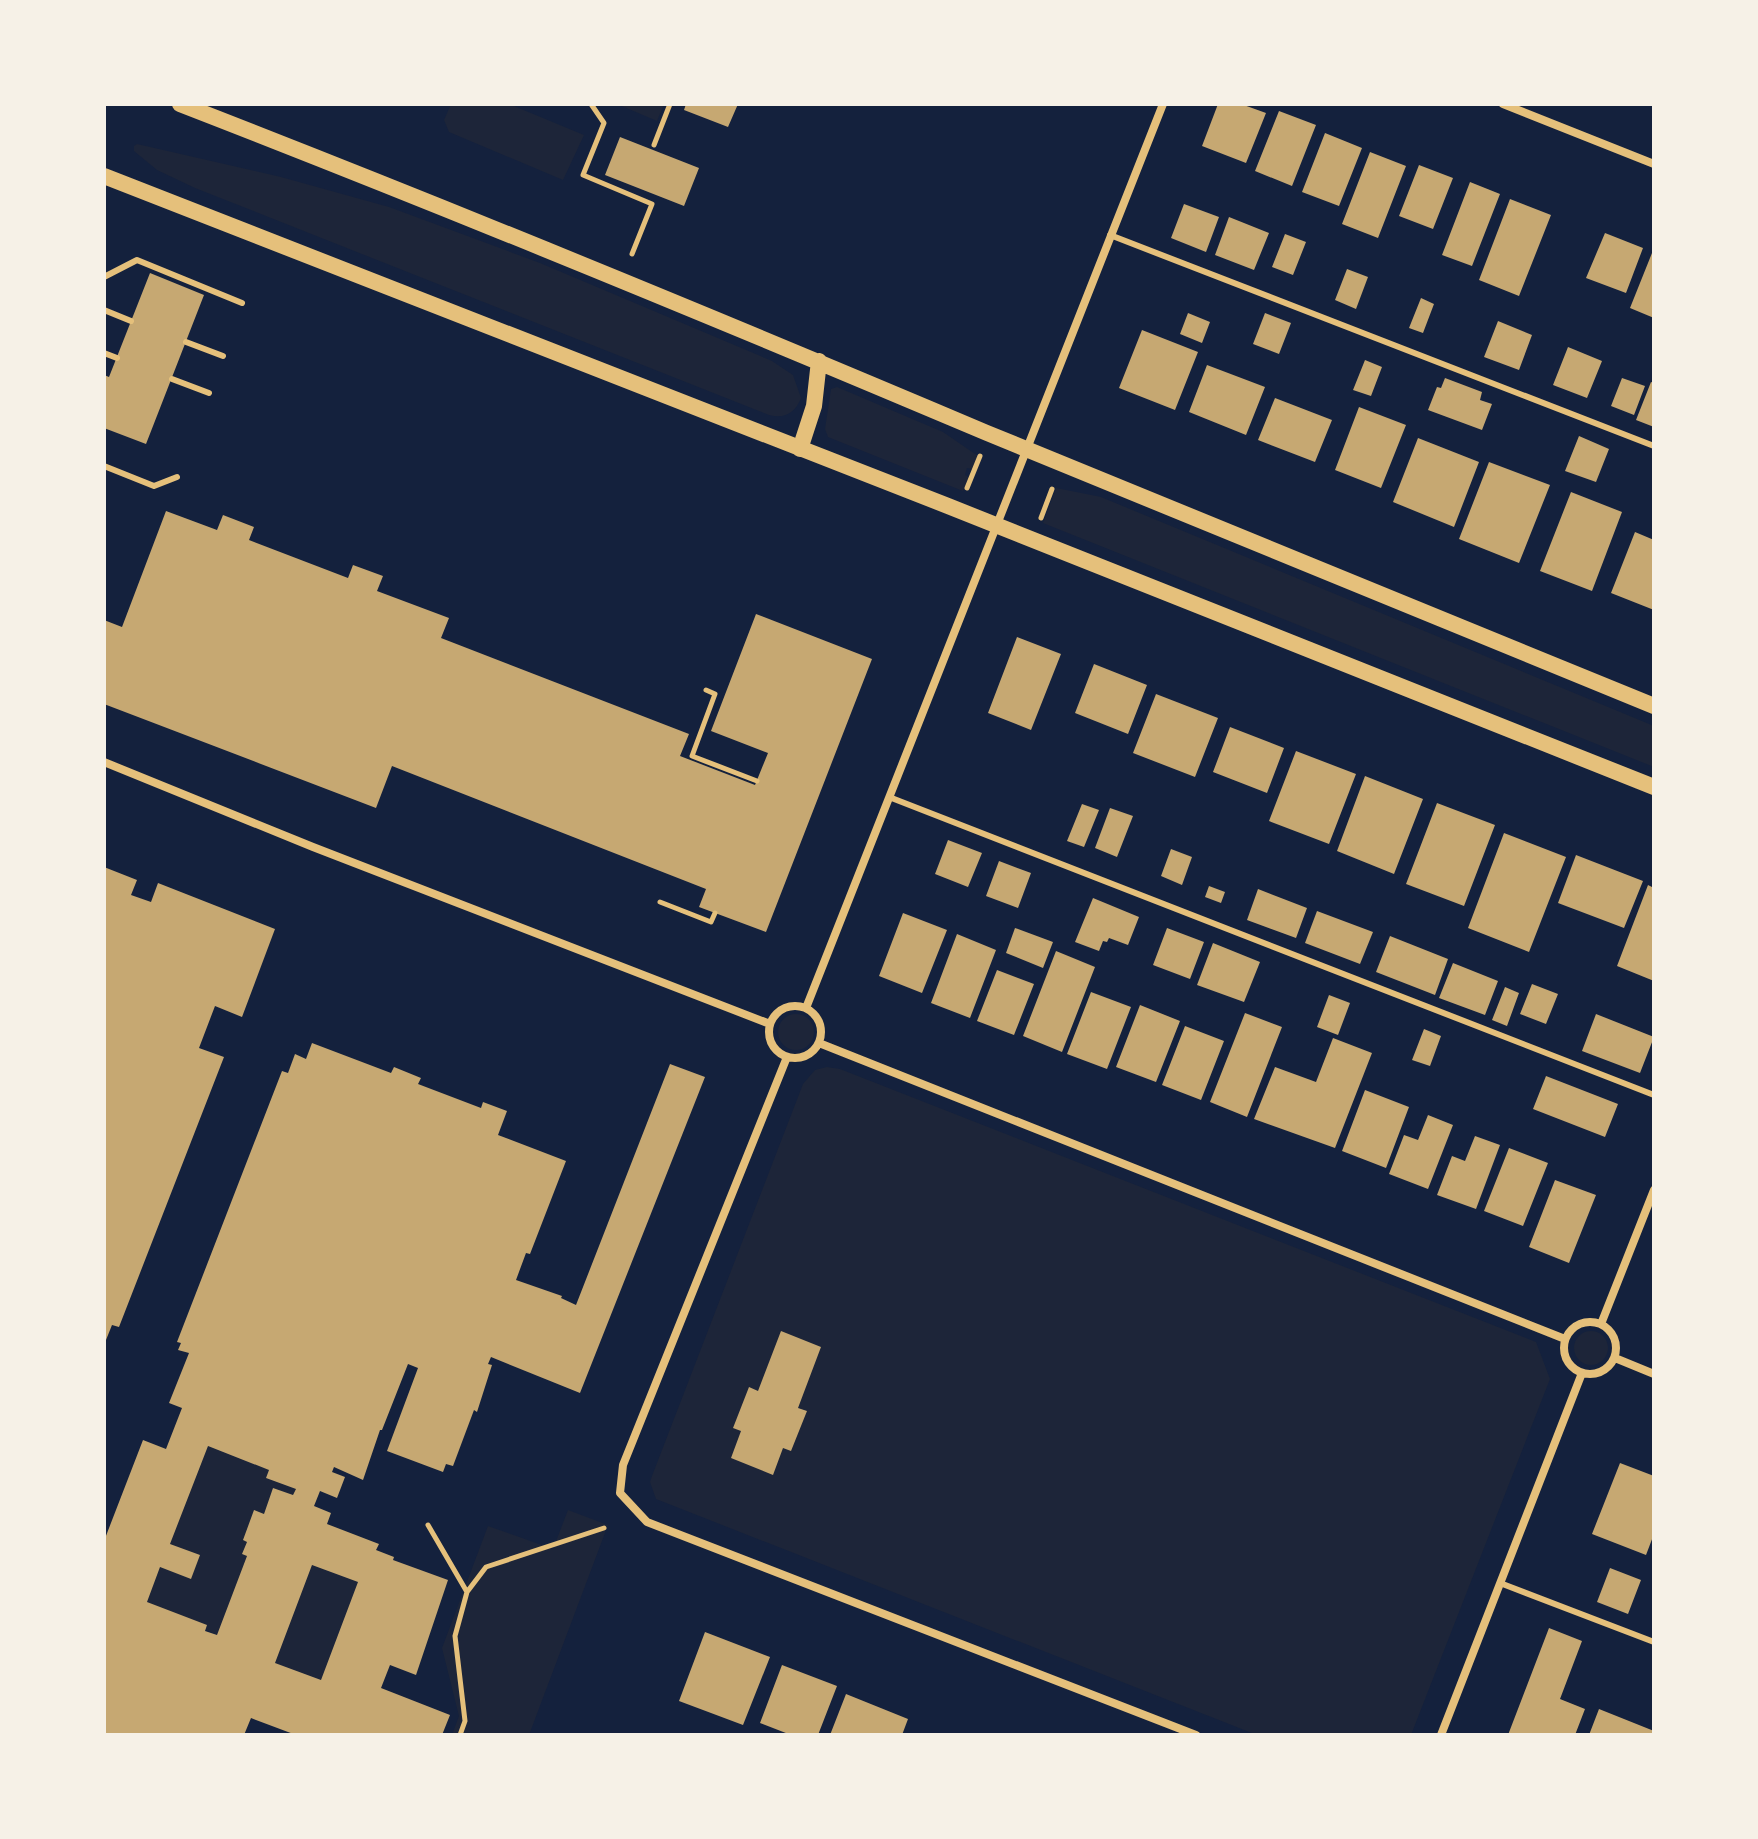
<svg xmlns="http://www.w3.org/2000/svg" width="1758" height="1839" viewBox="0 0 1758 1839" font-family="'PT Sans Narrow',sans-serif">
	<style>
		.green { fill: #1d2539 }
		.building { fill: #c6a872; fill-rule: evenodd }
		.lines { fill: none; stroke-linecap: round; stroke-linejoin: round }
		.path { stroke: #e5c07b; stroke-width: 5 }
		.service { stroke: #e5c07b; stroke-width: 6 }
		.minor { stroke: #e5c07b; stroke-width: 8 }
		.secondary { stroke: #e5c07b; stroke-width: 16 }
	</style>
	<rect width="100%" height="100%" fill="#14213d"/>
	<path class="green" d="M451,104H509L584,135L563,180L449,132L444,120Z
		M617,104H664L657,121Z
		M137,144L281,177L389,207L540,263L772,361L793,375L801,398C795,413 785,419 769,415L195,188L157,170L134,151V146Z
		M837,387L943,432L978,456L973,469L967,468L965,475L969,477L963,491L828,437L825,429L831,389Z
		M1056,488L1101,497L1654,726V767L1043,523Z
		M778 1032a18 18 0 1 1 36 0a18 18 0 1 1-36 0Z
		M827,1067L840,1069L1536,1342L1550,1379L1411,1735H1257L656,1499L650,1482L652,1476L803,1084L815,1070Z
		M1574 1348a17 17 0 1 1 34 0a17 17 0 1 1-34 0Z
		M208,1446L269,1470L266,1478L296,1489L293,1495L273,1488L264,1514L254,1511L243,1540L247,1542L242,1554L247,1556L217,1635L147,1602L160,1567L191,1578L199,1555L170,1544Z
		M568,1510L608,1525L529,1735H452L459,1716L442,1648L488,1526L553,1549Z
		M312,1565L358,1582L321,1680L275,1663Z"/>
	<path class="building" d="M686,104H738L728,127L684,110Z
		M1218,104H1241L1266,113L1246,163L1202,146Z
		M1279,111L1316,125L1292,186L1255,171Z
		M1325,133L1362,148L1339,206L1302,192Z
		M620,137L699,168L684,206L605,175Z
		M1370,152L1406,166L1378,238L1342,224Z
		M1419,165L1453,178L1433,229L1399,216Z
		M1470,182L1500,194L1472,266L1442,255Z
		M1510,199L1551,215L1519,296L1479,280Z
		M1184,204L1219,217L1206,252L1171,238Z
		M1229,217L1269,233L1254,270L1215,255Z
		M1605,233L1643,248L1626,293L1586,278Z
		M1285,234L1306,242L1293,275L1272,267Z
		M1652,253L1654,254V318L1630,308Z
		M1347,269L1368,277L1356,309L1335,300Z
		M150,273L204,295L146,444L104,428V375L109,377Z
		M1421,298L1434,304L1423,333L1409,328Z
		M1188,313L1210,322L1202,343L1180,334Z
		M1265,313L1291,323L1279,354L1253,344Z
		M1498,321L1532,335L1519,370L1484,357Z
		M1142,330L1198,352L1175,410L1119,388Z
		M1568,347L1602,361L1587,398L1553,385Z
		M1365,360L1382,367L1371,396L1353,390Z
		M1207,365L1265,387L1246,435L1189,412Z
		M1445,378L1482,392L1480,400L1492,404L1482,430L1428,410L1437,387L1441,388Z
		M1622,378L1645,386L1634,415L1611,406Z
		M1651,382L1654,383V427L1636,420Z
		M1275,398L1332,420L1315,462L1258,440Z
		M1359,407L1406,425L1381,488L1335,470Z
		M1579,436L1609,449L1596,482L1565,471Z
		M1418,438L1479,462L1454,527L1393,502Z
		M1489,462L1550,485L1519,563L1459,539Z
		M1571,492L1622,512L1592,591L1540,571Z
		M166,511L217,530L223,515L254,527L249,540L348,578L353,565L383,576L377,591L449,618L441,638L689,734L680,756L755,785L768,753L711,731L756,614L872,659L766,932L699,907L706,889L392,766L376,808L104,704V620L122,627Z
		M1635,532L1654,540V610L1611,593Z
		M1017,637L1061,654L1031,730L988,713Z
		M1094,664L1147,685L1128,734L1075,713Z
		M1156,694L1218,718L1195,777L1133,753Z
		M1230,727L1284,748L1267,793L1213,772Z
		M1296,751L1356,774L1329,844L1269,821Z
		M1365,776L1423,799L1394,874L1337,851Z
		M1437,803L1495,825L1464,906L1406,884Z
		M1082,804L1099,810L1084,847L1067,841Z
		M1110,808L1133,816L1117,857L1095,848Z
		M1504,833L1566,857L1529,952L1468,928Z
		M948,840L982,853L968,887L935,874Z
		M1171,849L1192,857L1182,885L1161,876Z
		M1576,855L1643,881L1624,928L1558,903Z
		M999,861L1031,873L1018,908L986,896Z
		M104,867L137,880L131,895L151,902L158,883L275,929L242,1017L215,1006L199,1048L224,1057L119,1327L112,1325L106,1340L104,1339Z
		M1648,885L1654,888V981L1617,966Z
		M1209,886L1225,892L1221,903L1205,897Z
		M1258,889L1307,908L1296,938L1247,920Z
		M1093,898L1139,917L1128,945L1109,938L1107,942L1103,941L1099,951L1075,942Z
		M1317,911L1373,932L1360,964L1305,943Z
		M903,913L947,930L922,993L879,976Z
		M1015,928L1053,942L1043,968L1006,953Z
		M1167,928L1204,942L1190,979L1153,965Z
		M957,934L996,950L970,1018L931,1003Z
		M1390,936L1448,959L1435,995L1376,972Z
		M1213,943L1260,962L1244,1002L1197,985Z
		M1056,951L1095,967L1062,1052L1023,1036Z
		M1453,963L1498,981L1485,1015L1439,998Z
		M997,970L1034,984L1014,1035L977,1021Z
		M1532,984L1558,994L1546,1024L1520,1014Z
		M1505,987L1519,993L1507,1026L1492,1020Z
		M1091,992L1131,1007L1107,1069L1067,1054Z
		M1329,995L1350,1003L1338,1035L1317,1027Z
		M1140,1005L1180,1021L1156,1082L1116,1067Z
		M1245,1013L1282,1027L1247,1117L1210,1102Z
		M1596,1014L1654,1037L1640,1073L1582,1051Z
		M1185,1026L1224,1041L1201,1100L1162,1085Z
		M1424,1029L1441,1036L1430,1066L1412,1060Z
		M1333,1038L1372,1053L1335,1148L1254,1119L1275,1067L1316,1082Z
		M312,1043L391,1073L394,1067L421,1078L418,1084L481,1108L483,1102L507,1111L498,1135L566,1161L530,1254L526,1253L516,1280L562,1296L561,1298L576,1305L670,1064L705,1077L580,1393L491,1357L488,1364L492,1365L477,1412L474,1410L453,1466L446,1464L443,1472L387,1451L418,1368L408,1364L382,1430H380L363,1480L334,1467L332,1472L345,1477L337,1498L320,1491L314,1506L331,1513L327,1524L379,1544L376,1550L394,1557L393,1560L448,1580L416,1675L390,1665L381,1688L450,1715L442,1735H296L251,1718L244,1735H104V1541L143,1440L166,1449L182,1408L169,1403L189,1353L178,1350L181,1343L177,1342L282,1071L288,1073L295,1054L306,1059ZM208,1446L269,1470L266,1478L296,1489L293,1495L273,1488L264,1514L254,1510L243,1540L247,1542L242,1554L247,1556L217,1635L205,1631L207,1625L147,1602L160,1567L191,1579L200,1555L170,1544ZM312,1565L358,1582L321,1680L275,1663Z
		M1546,1076L1618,1104L1605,1137L1533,1109Z
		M1365,1090L1409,1107L1386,1168L1342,1151Z
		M1428,1115L1453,1125L1428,1189L1389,1174L1404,1135L1418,1140Z
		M1475,1136L1500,1145L1476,1209L1437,1195L1452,1156L1465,1161Z
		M1509,1148L1548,1163L1523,1226L1484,1211Z
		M1555,1180L1596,1195L1569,1263L1529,1247Z
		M781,1331L821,1347L798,1408L807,1411L791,1451L783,1448L773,1475L731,1458L741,1431L733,1428L749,1387L758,1391Z
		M1620,1463L1654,1476V1534L1646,1555L1592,1534Z
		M1610,1568L1641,1580L1628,1614L1597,1602Z
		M1549,1628L1582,1641L1560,1699L1585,1709L1575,1735H1508Z
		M705,1632L770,1657L743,1725L679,1701Z
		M782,1665L837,1686L818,1735H791L760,1723Z
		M846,1694L908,1719L902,1735H830Z
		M1599,1709L1654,1731V1735H1589Z"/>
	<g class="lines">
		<path class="path" d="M591,104L604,123L583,175L652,204L632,254
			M654,145L670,104
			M967,488L980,456
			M1041,518L1052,489
			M706,690L715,694L692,756L757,781
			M660,902L711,922L715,913
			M428,1525L467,1592
			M460,1735L465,1721L455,1636L467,1592L486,1567L604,1528"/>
		<path class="service" d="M1110,235L1654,446
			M104,277L137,260L242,303
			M104,310L131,321
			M186,342L223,356
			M104,353L117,358
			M172,379L209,393
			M104,466L154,486L177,477
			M889,797L1654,1095
			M1500,1583L1654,1642"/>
		<path class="minor" d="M1503,104L1654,164
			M104,762L313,847L770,1024
			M769 1032a26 26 0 1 1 52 0a26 26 0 1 1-52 0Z
			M806,1008L1163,104
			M819,1043L1565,1339
			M787,1057L623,1465L620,1493L647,1522L1196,1735
			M1564 1348a26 26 0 1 1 52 0a26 26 0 1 1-52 0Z
			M1601,1324L1654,1190
			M1615,1358L1654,1374
			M1441,1735L1582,1373"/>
		<path class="secondary" d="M180,104C451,209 720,320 987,433C1209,526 1432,615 1654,706
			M104,176L948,506L1654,787
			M800,449L814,406L819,361"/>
	</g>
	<rect width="1758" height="1839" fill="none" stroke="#f6f1e7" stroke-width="212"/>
</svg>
